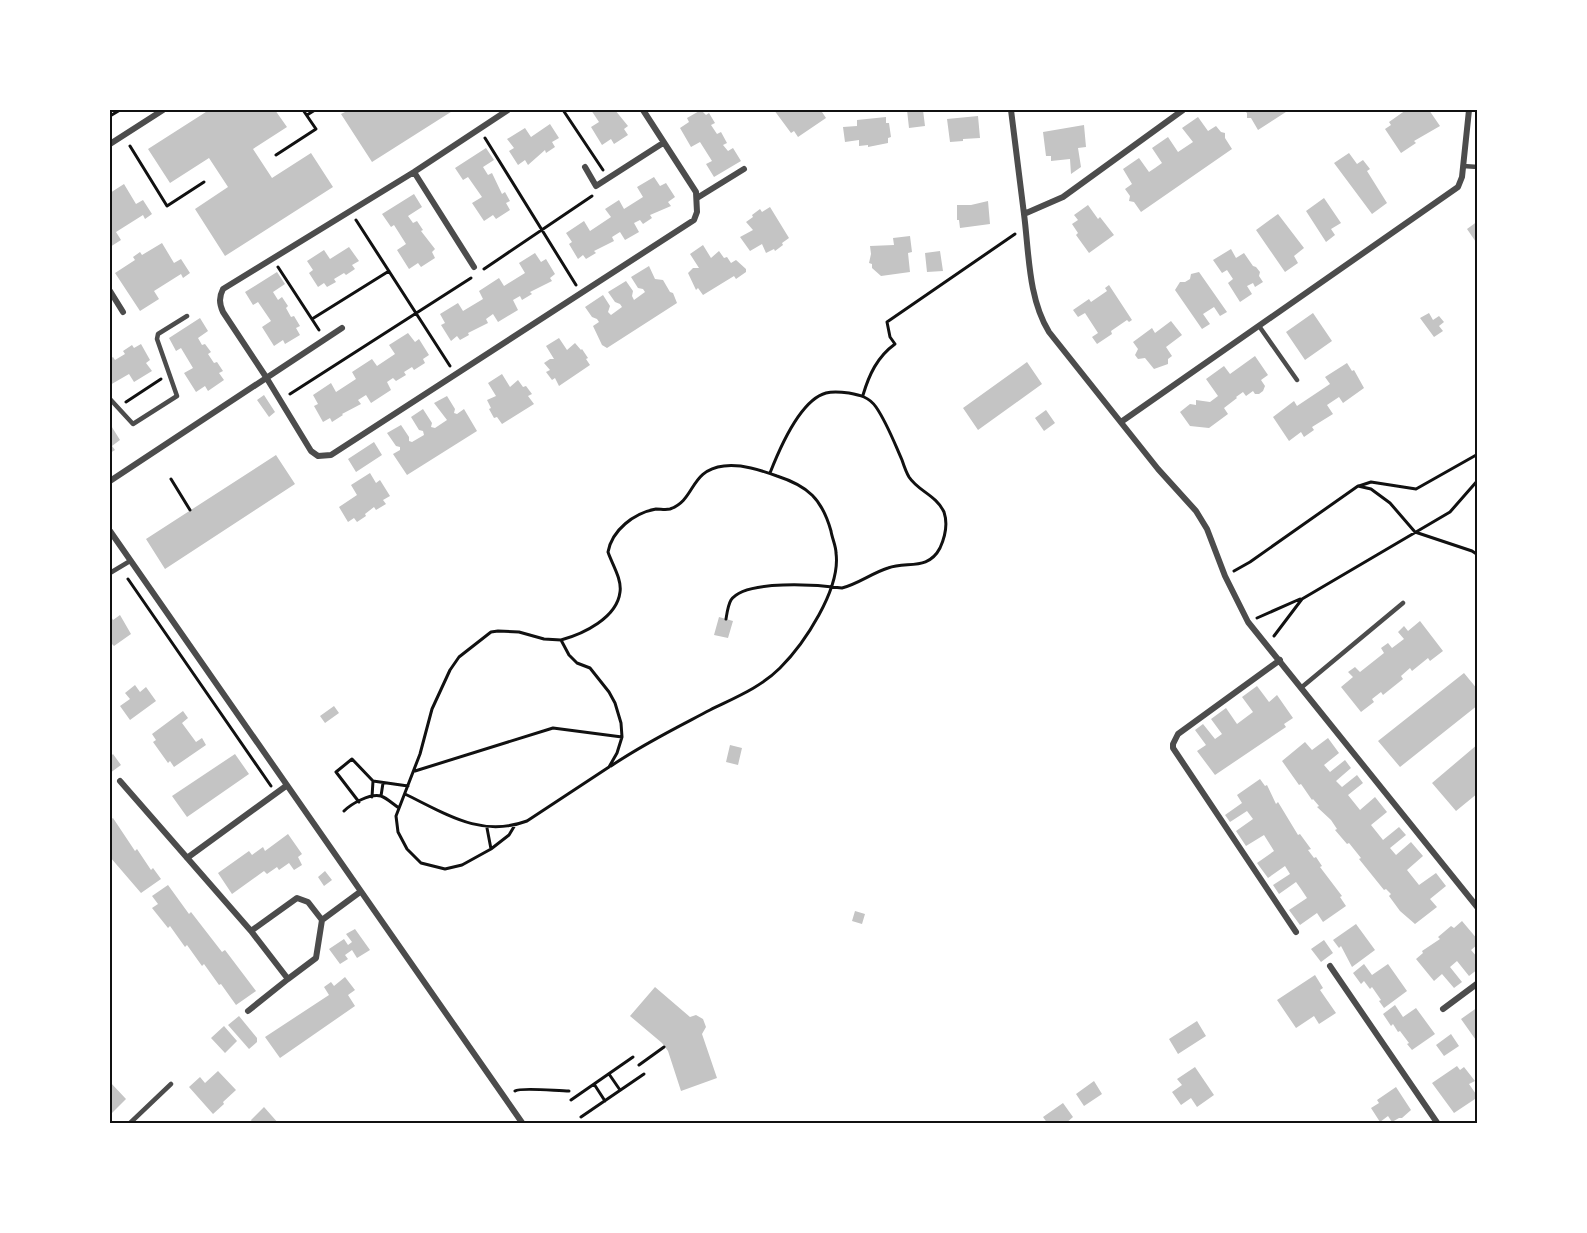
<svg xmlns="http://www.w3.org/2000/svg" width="1587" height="1233" viewBox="0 0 1587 1233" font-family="Barlow,sans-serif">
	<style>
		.building { fill: #c4c4c4 }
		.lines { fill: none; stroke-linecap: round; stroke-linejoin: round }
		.path { stroke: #111; stroke-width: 3 }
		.service { stroke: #4c4c4c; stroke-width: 4.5 }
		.minor { stroke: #4c4c4c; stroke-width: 6 }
		.neatline { fill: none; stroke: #111; stroke-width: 2 }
	</style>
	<rect width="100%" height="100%" fill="#fff"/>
	<path class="building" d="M209,110H275L287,127L253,149L272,178L311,153L333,187L225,256L195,209L228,187L209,158L170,183L148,149Z
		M349,110H454L372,162L341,114Z
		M591,110H615L628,126L624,129L628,135L614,144L611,139L602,145L591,127L599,122Z
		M701,110L706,115L709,113L715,123L711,125L717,134L721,132L727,143L723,145L728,151L733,148L741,161L714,177L706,164L712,161L700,142L691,147L680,128L689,122L687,118Z
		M774,110H825L822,112L826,118L798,137L794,131L791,133Z
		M907,110H923L925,126L909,128Z
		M1244,110H1289L1258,130L1251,118H1247V113Z
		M1406,110H1429L1440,126L1414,141L1416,143L1401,153L1385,129L1391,125L1389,122Z
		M978,116L980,138L963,139V141L950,142L947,119Z
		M886,117V123H889L891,137L888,138V143L868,147V145L859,146V140L845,142L843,127L857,126V120Z
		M1198,117L1208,131L1216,126L1221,132L1225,133V138L1232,149L1141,212L1134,202L1129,201L1130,196L1125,189L1132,184L1123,169L1139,158L1149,172L1155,168L1162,163L1152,148L1168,137L1178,152L1193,142L1182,128Z
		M550,124L559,138L552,142L555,147L546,153L545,150L528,165L525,160L518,165L509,151L514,148L507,139L525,128L531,137Z
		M1084,125L1086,147L1078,148L1081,167L1071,174L1070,159L1051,161V156H1046L1043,132Z
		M486,148L494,160L483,167L488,175L492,173L502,194L505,192L510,201L506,203L510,210L496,219L493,215L484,221L472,203L482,197L468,177L463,180L455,168Z
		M1349,153L1357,164L1363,160L1370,169L1367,171L1387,203L1372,214L1334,163Z
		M654,177L660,186L666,183L675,197L668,202L671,206L650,215L652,218L643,224L640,220L634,223L639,232L625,240L620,232L612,237L614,241L594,251L596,253L586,259L583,255L578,259L569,244L572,242L566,233L584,221L590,231L611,217L605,209L619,200L624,209L643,197L637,187Z
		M124,184L136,204L143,200L152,214L145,219L143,215L116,232L121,240L110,247V193Z
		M414,194L422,207L408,216L413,223L417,221L423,230L421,231L435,249L432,252L435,258L421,267L418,263L409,269L397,250L406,244L394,225L391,227L382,214Z
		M1324,198L1341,223L1331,229L1335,235L1326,242L1306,211Z
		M988,201L990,224L960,228L959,220H957V205H971Z
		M1088,205L1098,219L1100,217L1114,235L1089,253L1076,235L1078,233L1072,224L1078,220L1074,215Z
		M770,207L789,238L782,243L783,245L775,251L774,249L766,253L762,244L750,251L740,237L753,230L746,222L753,217L752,215L760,209L762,212Z
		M1278,214L1304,248L1294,256L1298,263L1285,272L1256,230Z
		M1478,221V245L1467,229Z
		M910,236L912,252L908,253L910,272L881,276L872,268V264L869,263L871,254L870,246L894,245L893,238Z
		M162,243L174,263L181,259L190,273L183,278L181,274L154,291L159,299L140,311L115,273L135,260L133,257L140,252L142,255Z
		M703,245L711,258L719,251L724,258L727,257L731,263L736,260L746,269V272L736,279L734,276L703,295L698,288L696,290L688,273L693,268H699L690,254Z
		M349,247L359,261L352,265L355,269L346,275L344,273L334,279L336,282L327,287L324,283L318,287L309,273L313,270L307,261L324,250L330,259Z
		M1231,249L1236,258L1244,253L1253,266L1256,267L1260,272L1259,276L1263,282L1255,287L1253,283L1247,286L1252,294L1240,302L1228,283L1233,279L1227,270L1222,273L1213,260Z
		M940,251L943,271L927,272L925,253Z
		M535,253L541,262L546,259L555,274L550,278L552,281L530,292L532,294L522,300L520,296L513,300L518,310L498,322L493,314L486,319L488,323L468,333L469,335L460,340L457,336L451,341L441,325L445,323L440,314L458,303L463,311L483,299L479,291L499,278L504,286L525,273L519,263Z
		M649,266L655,279L663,280L670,292L673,293L677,303L607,348L602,345L593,326L599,322L597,319L592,317L585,307L603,295L610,306L608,312L611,315L622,307L620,304L615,302L608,292L626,281L633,291L632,296L634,300L645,292L643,289L638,288L631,277Z
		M277,272L285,284L273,292L278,300L282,297L288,306L286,308L291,317L294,316L300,326L296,328L300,335L285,344L283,340L274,346L262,327L271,321L258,302L253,305L245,292Z
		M1199,272L1227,312L1220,316L1214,307L1203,314L1210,324L1202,329L1175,290L1180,282H1185L1190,279L1191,274Z
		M1109,285L1132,320L1129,322L1127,320L1111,331L1112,334L1097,344L1092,337L1098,333L1085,313L1078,317L1073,310L1089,299L1091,302L1107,291L1105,288Z
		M1313,313L1332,341L1305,360L1286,332Z
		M1429,313L1433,320L1439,316L1444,322L1439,326L1443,331L1434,337L1420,318Z
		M200,318L208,331L198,338L202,345L205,344L211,352L208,354L214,363L217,362L223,371L219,373L224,380L208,391L205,386L196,392L184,373L193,368L181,348L176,351L169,338Z
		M1171,321L1182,335L1166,347L1172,356L1168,359V364L1154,369L1145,358L1138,359L1135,355L1138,349L1133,342L1152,328L1155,333Z
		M408,333L415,342L419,339L429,355L423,359L425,363L414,370L412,367L404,372L406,375L396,381L393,378L387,382L391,390L371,403L366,395L358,400L361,404L342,414L343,415L332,422L330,418L323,422L314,406L318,404L313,395L331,383L336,392L356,379L352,372L372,359L377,366L395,354L389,345Z
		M559,338L567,350L575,343L581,350L582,349L588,358L586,359L590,365L559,386L555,378L552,380L546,372L550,370L544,363L550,359H554L546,346Z
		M141,344L150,360L146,363L152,371L134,382L129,374L110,385V359L113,357L115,360L125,354L123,351L132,345L134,348Z
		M1255,356L1268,375L1261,380L1265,386L1263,391L1259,394H1255L1253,391L1246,396L1243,392L1236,397L1237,398L1224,408L1228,414L1209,428L1190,426L1180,412L1190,404L1196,405V400L1210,402L1218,396L1206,379L1224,366L1230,374Z
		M1027,362L1042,384L978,430L963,408Z
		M1347,363L1352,371L1354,370L1364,388L1343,403L1339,397L1327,405L1333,414L1312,427L1314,430L1304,437L1301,432L1289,441L1273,417L1294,401L1297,406L1330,384L1325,377Z
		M502,374L510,387L518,380L523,387L526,386L532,394L528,396L534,404L502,424L497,417L494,418L489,409L491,408L487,400L496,396L488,383Z
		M264,395L275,412L269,417L257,400Z
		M447,396L455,409L454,413L457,414L464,409L477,431L407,475L393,454L400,450V447L396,446L387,433L401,425L409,437V441L412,442L424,435L423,431L419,430L411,417L423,409L432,423L431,427L435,428L447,420L434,403Z
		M1046,410L1055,423L1044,431L1035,418Z
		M110,424L120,440L112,446L115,450L110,453Z
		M374,442L382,455L356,472L348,459Z
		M276,455L295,484L165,569L146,539Z
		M370,473L376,483L380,480L390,496L383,500L386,504L376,510L374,507L365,514L366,516L357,522L354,518L348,522L339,507L357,495L351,485Z
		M110,615L113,620L120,615L131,634L114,646L110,642Z
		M719,617L733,621L728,638L714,635Z
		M1420,621L1443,651L1430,661L1428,658L1412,671L1410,668L1401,676L1403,679L1383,695L1381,692L1372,699L1374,702L1361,712L1341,687L1353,677L1348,672L1355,667L1360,672L1384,653L1381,648L1388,643L1392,648L1404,639L1398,632L1404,626L1408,631Z
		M1464,673L1478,690V705L1400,767L1378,741Z
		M135,685L140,692L146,687L156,701L130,720L120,706L130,699L125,693Z
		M1257,686L1269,702L1277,695L1293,718L1284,724L1286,727L1215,775L1197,751L1206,745L1195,730L1203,724L1215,739L1222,734L1211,719L1226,708L1237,724L1253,712L1242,697Z
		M334,706L339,713L325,723L320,716Z
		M183,711L188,718L182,723L196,742L202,738L206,745L174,767L170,761L168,763L153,742L156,740L152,734Z
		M1328,738L1339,753L1324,765L1330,772L1345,760L1351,768L1336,781L1342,787L1357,775L1363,783L1348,795L1360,810L1375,797L1387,812L1371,825L1383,840L1399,827L1406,835L1390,848L1396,855L1411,842L1423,856L1407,870L1419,885L1436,873L1446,886L1430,899L1437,907L1415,924L1400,911L1389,896L1391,894L1386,889L1384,890L1359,859L1361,858L1349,843L1347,844L1335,830L1337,829L1331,820L1317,807L1319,806L1313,799L1312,800L1301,784L1299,785L1282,761L1305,742L1312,750Z
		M1478,744V793L1456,811L1432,783Z
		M730,745L742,748L738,765L726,762Z
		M113,754L121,765L110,773V757Z
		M235,754L249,774L187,817L172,796Z
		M1260,779L1265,786L1267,785L1276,804L1278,802L1298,835L1300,834L1311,849L1308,850L1314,858L1316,857L1322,866L1320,867L1342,896L1340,897L1346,906L1323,922L1317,913L1300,925L1289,910L1307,898L1301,889L1296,882L1279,894L1273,885L1290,874L1285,866L1268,878L1257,863L1274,851L1264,835L1246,846L1236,831L1253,819L1247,811L1230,822L1225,815L1242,803L1237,795Z
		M113,818L135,851L137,849L151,870L153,868L161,879L141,893L110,857V820Z
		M288,834L302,854L298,857L302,865L294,870L289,863L279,870L277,867L267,874L264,871L232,894L218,873L249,851L252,855L263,847L265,851Z
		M325,871L332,880L324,886L318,877Z
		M168,885L189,914L191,912L222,952L225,950L256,991L236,1005L221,984L219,985L204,964L202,966L187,945L185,947L170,926L168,928L152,908L158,904L152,896Z
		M855,911L865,914L862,924L852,921Z
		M1462,921L1478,940V944L1471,950L1478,958V969L1469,976L1457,961L1450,967L1462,982L1454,988L1442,974L1434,981L1416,959L1423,953L1422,951L1440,939L1438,937L1451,926L1454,928Z
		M1356,924L1375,950L1352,967L1341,946L1339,948L1333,940Z
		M355,929L370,950L357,958L352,950L345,955L348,959L340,964L329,949L344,939L348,945L352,942L346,934Z
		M1324,940L1333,953L1321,962L1311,949Z
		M1364,964L1372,975L1388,964L1407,991L1384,1008L1379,1001L1381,1000L1372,987L1370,989L1364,981L1361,984L1353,973Z
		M1315,975L1323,988L1320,990L1336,1013L1319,1024L1314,1016L1296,1028L1277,1000Z
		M345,977L355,990L348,995L355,1006L280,1058L265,1037L329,995L324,987L331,982L334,986Z
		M655,987L690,1017L696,1015L703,1019L706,1027L702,1034L717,1078L681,1091L668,1051L662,1043L630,1016Z
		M1395,1005L1403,1017L1416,1008L1435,1034L1412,1050L1407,1044L1409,1043L1400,1031L1398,1032L1393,1024L1391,1026L1383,1014Z
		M1478,1007V1043L1461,1019Z
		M239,1016L257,1038V1042L249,1049L228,1025Z
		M1197,1021L1206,1036L1178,1054L1169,1039Z
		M224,1026L237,1041L225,1053L211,1038Z
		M1451,1034L1459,1046L1444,1056L1436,1045Z
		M1457,1066L1460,1070L1464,1067L1475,1081L1469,1084L1478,1097L1454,1113L1432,1083Z
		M1195,1067L1214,1095L1197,1107L1191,1098L1181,1105L1172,1092L1182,1085L1177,1079Z
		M218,1071L236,1090L223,1102L224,1104L213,1114L189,1087L200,1077L205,1083Z
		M1094,1081L1102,1094L1084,1106L1076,1094Z
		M110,1082L126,1099L110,1115Z
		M1396,1087L1411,1110L1402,1118H1399L1392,1122L1388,1116L1380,1122L1371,1108L1379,1103L1377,1100Z
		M1063,1103L1073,1117L1065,1124H1048L1043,1117Z
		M264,1107L279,1124H250L252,1122L251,1120Z"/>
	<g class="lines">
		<path class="path" d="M563,110L603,170
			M307,115L315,110
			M110,116L120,110
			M485,138L576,285
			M130,146L167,206L204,182
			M276,155L316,129L303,110
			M356,220L450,366
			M278,267L319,330
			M484,269L592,196
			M312,319L389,271
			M290,394L471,278
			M863,395C869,375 877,357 895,344L890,337L887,322L1015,234
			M126,402L161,379
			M171,479L190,510
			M1359,486L1371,482L1416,489L1478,454
			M1234,571L1250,562L1358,486L1371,489L1390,503L1415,532L1472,551L1478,555
			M128,579L271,786
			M1257,618L1300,599
			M726,619C727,613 728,605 731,600C745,579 819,585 842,588C858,584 872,573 888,568C907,561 928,571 940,548C945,537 948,524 944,512C936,495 918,491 909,477C906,472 904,466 902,460C894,442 887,423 876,407C869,397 860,395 849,393C842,392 833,391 826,393C800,400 779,450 770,473
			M1274,636L1302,599L1450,512L1478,480
			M561,640C583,634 617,618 620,592C622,579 612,564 608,552C612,530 634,513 656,509C661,509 665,510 670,509C696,500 689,470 724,466C742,464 760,470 777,476C808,486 822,499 831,531C832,538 836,546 836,553C841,589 804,644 780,668C760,688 734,698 710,710C676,728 643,744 611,766
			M415,771L553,728L622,737
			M405,794C446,814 481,838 527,821L609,767L617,753L622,737L621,723L615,703L609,692L590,668L577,663L569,655L561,640L544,639L519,632L498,631L491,632L459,657L450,670L432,709L420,754L396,816L398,832L407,849L421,863L445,869L462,865L491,849L509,835L515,825
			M381,796L383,783
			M372,797L373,781
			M359,802L336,772L352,759L373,781L408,786
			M344,811C351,804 370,793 381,796C387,798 394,805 399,808
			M487,828L491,849
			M639,1065L664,1047
			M609,1074L620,1090
			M594,1084L605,1101
			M515,1091C521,1087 557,1091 569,1091
			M571,1100L633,1057
			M581,1117L644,1074"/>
		<path class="service" d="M1463,166L1478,167
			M1259,326L1297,380
			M110,399L133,424L177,396L157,339L158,334L187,316
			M110,573L130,561
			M1302,687L1403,603
			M129,1124L171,1084"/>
		<path class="minor" d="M508,110L414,172L223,289C219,297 219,303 223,312L266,377L311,451L318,456L331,455L694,220L697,212L696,192L643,110
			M1011,110L1024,214L1063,197L1183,110
			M110,144L163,110
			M585,167L596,186L663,143
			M414,172L474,267
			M697,198L744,169
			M1024,214C1029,252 1028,298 1049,332L1158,469L1196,511L1207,529L1225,576L1248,622L1478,908
			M110,291L123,312
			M1121,422L1458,187L1462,177L1469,110
			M110,481L342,328
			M110,531L523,1124
			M1280,660L1178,734L1173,744V748L1296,932
			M120,781L251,931
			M187,858L286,786
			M322,920L308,902L297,898L251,931L288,979L316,958L322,920L360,892
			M1330,966L1438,1124
			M1443,1009L1478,983
			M248,1011L288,979"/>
	</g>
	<rect width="1587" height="1233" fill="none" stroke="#ffffff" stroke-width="222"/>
	<rect x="111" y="111" width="1365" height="1011" class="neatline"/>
</svg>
